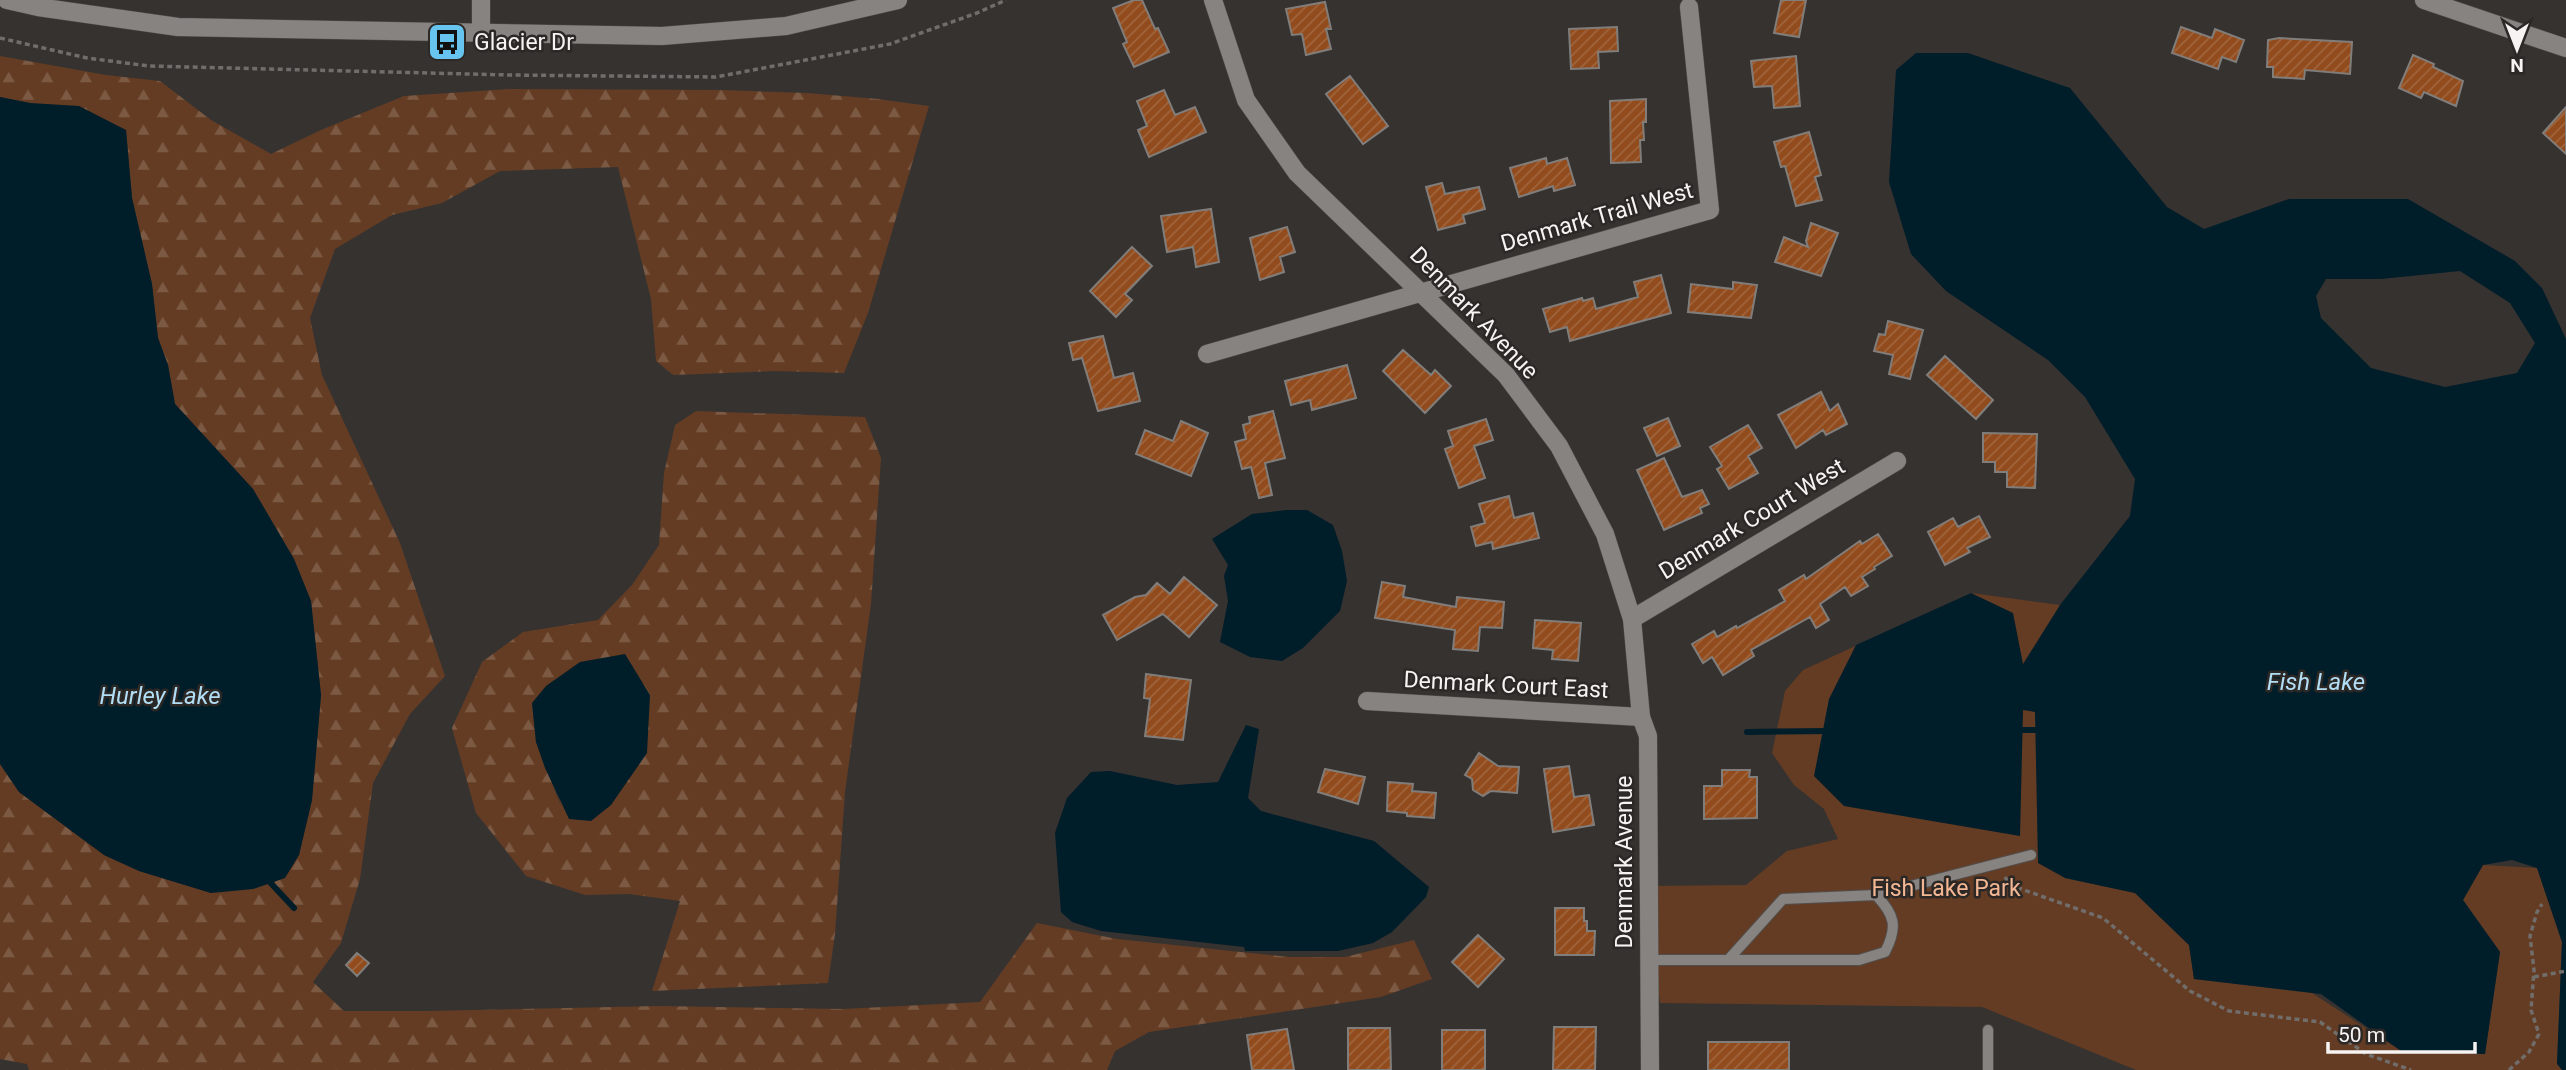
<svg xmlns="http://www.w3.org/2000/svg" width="2566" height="1070" viewBox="0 0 2566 1070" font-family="Roboto,sans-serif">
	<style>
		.forest { fill: url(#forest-firs); fill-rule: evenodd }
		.park { fill: #643c23 }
		.water { fill: #001d2a; fill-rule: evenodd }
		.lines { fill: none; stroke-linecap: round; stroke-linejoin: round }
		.stream { stroke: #001d2a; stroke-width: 6 }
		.building { fill: url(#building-hatch); stroke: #817d7a; stroke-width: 2 }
		.lane-casing { stroke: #524e4c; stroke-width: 12 }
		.street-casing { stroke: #524e4c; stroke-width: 19 }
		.secondary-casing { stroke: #524e4c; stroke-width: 19 }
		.path { stroke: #716d6b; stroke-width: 3.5; stroke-dasharray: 5 3.5; stroke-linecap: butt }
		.lane { stroke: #878381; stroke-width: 10 }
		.street { stroke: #878381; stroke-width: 18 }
		.secondary { stroke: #878381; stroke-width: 18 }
		.labels { text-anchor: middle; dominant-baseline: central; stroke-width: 5; stroke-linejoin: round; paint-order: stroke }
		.poi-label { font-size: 23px; fill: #f6f3f2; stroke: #2c2826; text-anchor: start }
		.street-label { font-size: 23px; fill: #f6f3f2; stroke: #2c2826 }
		.park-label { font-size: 23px; fill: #f3b794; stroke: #2c2826 }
		.water-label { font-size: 24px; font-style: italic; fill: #b1def5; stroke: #2c2826 }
	</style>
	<defs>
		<pattern id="forest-firs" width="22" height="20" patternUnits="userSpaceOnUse" patternTransform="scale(1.75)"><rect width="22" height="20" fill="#643c23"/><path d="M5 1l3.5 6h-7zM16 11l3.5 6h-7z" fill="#7b5943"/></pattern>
		<pattern id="building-hatch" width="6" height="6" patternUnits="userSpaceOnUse" patternTransform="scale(1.75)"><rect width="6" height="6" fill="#914b1c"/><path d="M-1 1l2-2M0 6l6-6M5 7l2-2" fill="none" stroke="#a1653d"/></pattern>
	</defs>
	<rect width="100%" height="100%" fill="#363230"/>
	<path class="forest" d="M0,56L106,75L160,81L211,120L271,154L321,130L404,96L509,89L723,90L807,93L878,99L929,106L868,313L844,373L775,371L673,375L656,361L651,299L618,167L500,171L442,203L392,215L335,249L310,318L322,375L400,543L445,676L410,714L373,783L360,879L341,943L313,982L344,1011H427L659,1006L843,1009L980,1002L1037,923L1117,939L1289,957H1345L1414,940L1432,979L1381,997L1149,1032L1115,1051L1107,1070H29L27,1064L0,1059V764L19,792L104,855L139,871L211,893L299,855L312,800L321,695L311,601L294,559L253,489L175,404L168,365L158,338L152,284L132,198L126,130L30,103L0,97Z
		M696,411L865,417L881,458L871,604L845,792L835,934L828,983L652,991L680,901L629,894L585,895L526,876L476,813L452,728L482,662L523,632L598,620L632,585L659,545L664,473L675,425ZM532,703L561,806L536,742Z"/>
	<path class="park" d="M1971,593L2060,605L2035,712L2065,878L2135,893L2189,945L2194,979L2312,993L2392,1045L2485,1054L2500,952L2463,900L2483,865L2537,868L2562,942L2557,1063L2563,1070H2136L1982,1007L1660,1003L1649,886L1746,885L1787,851L1838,839L1824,809L1794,785L1772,753L1785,691L1803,670Z"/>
	<path class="water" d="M1916,53H1968L2070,88L2167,207L2204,229L2289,199H2408L2515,261L2542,288L2566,339V1070H2562L2557,1064L2562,942L2537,868L2512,860L2483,865L2463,900L2500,952L2485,1054L2401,1051L2321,994L2194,979L2189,945L2135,893L2065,878L2038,863L2035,712L2023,710L2020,836L1844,806L1814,776L1829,699L1856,645L1971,593L2013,613L2023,664L2060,605L2130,516L2135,479L2085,397L2048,360L1946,291L1911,254L1889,182L1896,70ZM2460,271L2510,303L2535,343L2517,373L2445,387L2371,368L2321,318L2316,296L2326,279H2381Z
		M0,97L30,103L79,106L126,130L132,198L152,284L158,338L168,365L175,404L253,489L294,559L311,601L321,695L312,800L299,855L285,878L253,889L211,893L139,871L104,855L19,792L0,764Z
		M1286,510H1307L1333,525L1342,551L1347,581L1340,611L1303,648L1282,661L1250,657L1220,642L1228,601L1224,576L1228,565L1212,539L1252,514Z
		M625,654L650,695L647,753L611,805L591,821L569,819L545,768L536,742L532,703L546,686L580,662Z
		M1246,725L1259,729L1248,798L1261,811L1374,841L1429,887L1426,897L1392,932L1373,943L1338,951H1245L1244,947L1101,931L1072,922L1061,912L1055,833L1067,798L1091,772L1110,771L1177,785L1218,782Z"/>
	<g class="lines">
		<path class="stream" d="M2015,730H2043
			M1747,732L1829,731
			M266,878L294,908"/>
	</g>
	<path class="building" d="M1134,0H1142L1155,29L1158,28L1169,52L1134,67L1123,44L1127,42L1113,8Z
		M1781,0H1806L1799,37L1774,33Z
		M1325,2L1331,29H1326L1331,49L1306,55L1302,34L1292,35L1286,9Z
		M1617,27L1618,51L1598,52L1599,68L1571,69L1569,29Z
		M2181,27L2212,38L2215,29L2244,40L2236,62L2222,57L2218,69L2172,53Z
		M2279,38L2352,42L2350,74L2305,70L2304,79L2273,77V67H2267L2268,40Z
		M2413,55L2434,64L2433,67L2463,81L2456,106L2424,92L2421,98L2399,88Z
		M1796,56L1800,106L1774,108L1772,86L1754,87L1751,61Z
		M1350,76L1388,126L1363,144L1326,94Z
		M1164,90L1175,115L1195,107L1206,132L1149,157L1138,130L1147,126L1137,101Z
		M1646,99V122H1643L1644,140H1640L1641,162L1611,163L1610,101Z
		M2566,107V154L2543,133Z
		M1809,132L1821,175L1815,177L1822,200L1796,206L1785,166L1781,167L1774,142Z
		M1546,158L1547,164L1567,158L1575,185L1554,191L1553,186L1519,197L1510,168Z
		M1442,183L1445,194L1479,187L1485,209L1463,215L1465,223L1438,230L1426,187Z
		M1211,209L1219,262L1196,267L1193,247L1167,252L1161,216Z
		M1811,223L1838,233L1821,276L1775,262L1784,237L1808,247L1806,241Z
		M1287,227L1295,252L1280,257L1284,272L1260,280L1250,238Z
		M1132,247L1152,266L1125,294L1132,300L1116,317L1090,291Z
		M1661,275L1671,313L1570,341L1567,327L1550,332L1543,309L1582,298L1583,301L1593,298L1596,309L1638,297L1634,282Z
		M1733,282L1757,285L1751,318L1688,312L1691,284L1733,289Z
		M1888,321L1923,330L1910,379L1889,374L1893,355L1874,351L1879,334L1885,335Z
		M1103,336L1114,378L1133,373L1140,401L1098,411L1082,358L1073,360L1069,343Z
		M1403,350L1431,375L1435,370L1451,386L1425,413L1383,371Z
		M1945,356L1993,400L1976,419L1927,375Z
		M1347,365L1356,398L1312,410L1310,400L1291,405L1285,381Z
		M1821,392L1830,411L1838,404L1847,424L1826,435L1823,430L1796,448L1778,415Z
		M1273,411L1285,458L1265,463L1272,495L1259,498L1251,467L1242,469L1235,442L1246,439L1243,425L1250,423L1249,417Z
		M1668,418L1680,446L1657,456L1644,428Z
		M1486,419L1493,440L1474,446L1485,478L1459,488L1445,449L1453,446L1448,431Z
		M1181,421L1208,433L1191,476L1136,454L1145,430L1173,441Z
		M1748,425L1762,448L1748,456L1758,473L1729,489L1717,469L1722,466L1710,447Z
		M1983,433L2037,434L2035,488L2007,487V472H1995V462H1983Z
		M1664,458L1682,497L1702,490L1709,504L1700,508L1702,513L1664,530L1637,470Z
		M1509,496L1514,518L1533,513L1539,538L1493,549L1492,542L1476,546L1471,527L1485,523L1479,504Z
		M1979,516L1990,537L1967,548L1970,552L1945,565L1928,532L1953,518L1958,527Z
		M1878,534L1892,556L1874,567L1875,569L1862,577L1868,586L1851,596L1845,587L1820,604L1829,620L1816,628L1810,617L1751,650L1754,656L1723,675L1712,657L1703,663L1692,644L1714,631L1717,637L1736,626L1737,628L1785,601L1779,590L1804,575L1806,579L1860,541L1862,544Z
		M1184,577L1217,605L1189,637L1163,614L1117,640L1103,615L1135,597L1146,595L1157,583L1170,594Z
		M1382,582L1405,586L1403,597L1456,607L1457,597L1504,602L1502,628L1480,627L1478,651L1453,649L1455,630L1375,618Z
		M1535,620L1581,623L1578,661L1552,659L1553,650L1533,648Z
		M1146,674L1191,680L1183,740L1145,736L1150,699L1144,698Z
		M1479,753L1498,766L1519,767L1517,793L1491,791L1483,796L1473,790L1472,779L1465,775Z
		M1569,766L1574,797L1589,795L1594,825L1553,832L1544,769Z
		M1325,769L1365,777L1358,804L1318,792Z
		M1722,770H1750L1749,777H1757V818L1704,819V786H1722Z
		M1388,782L1413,784L1412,791L1436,793L1434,818L1407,816V813L1387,811Z
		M1555,908H1584V921H1587V931H1595L1594,955H1555Z
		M1478,935L1504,959L1478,987L1452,962Z
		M357,953L369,963L357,976L346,965Z
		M1554,1027H1596L1595,1070H1553Z
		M1348,1028H1390L1391,1070H1348Z
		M1287,1029L1294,1070H1252L1247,1035Z
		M1442,1030H1485V1070H1442Z
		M1708,1042H1789V1070H1708Z"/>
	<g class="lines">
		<defs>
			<path id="lane" d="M1876,895L2031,855
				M1649,960H1859L1885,952C1898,927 1895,915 1876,895L1783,899L1728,960
				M1988,1070V1030"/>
			<path id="street" d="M2424,0L2566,48
				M481,32V0
				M1207,354L1710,210L1689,7
				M1632,619L1897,461
				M1367,701L1641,717"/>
			<path id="secondary" d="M7,0L38,7L178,27L662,36L786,26L898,0
				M1213,0L1246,100L1297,173L1506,375L1559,446L1605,534L1632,619L1641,717L1648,736L1650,1070"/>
		</defs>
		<use href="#lane" class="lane-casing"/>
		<use href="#street" class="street-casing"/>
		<use href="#secondary" class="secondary-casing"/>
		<path class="path" d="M0,38L87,58L149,66L509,75L716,77L890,44L977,13L1006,0
			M2005,877L2010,885L2103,918L2190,991L2229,1011L2320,1022L2366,1054L2411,1070
			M2534,977L2566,971
			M2509,1070L2529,1052L2539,1034L2531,1010L2534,970L2530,936L2537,912L2542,904"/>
		<use href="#lane" class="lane"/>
		<use href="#street" class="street"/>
		<use href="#secondary" class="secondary"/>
	</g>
	<defs>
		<symbol id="bus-square" viewBox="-11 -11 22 22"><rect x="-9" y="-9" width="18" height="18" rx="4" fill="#67c4ef" stroke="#2c2826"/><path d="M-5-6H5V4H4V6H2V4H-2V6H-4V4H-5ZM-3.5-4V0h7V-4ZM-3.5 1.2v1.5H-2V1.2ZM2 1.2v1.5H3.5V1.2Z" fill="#111"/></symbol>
	</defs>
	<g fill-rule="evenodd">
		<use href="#bus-square" x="425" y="20" width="44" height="44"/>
	</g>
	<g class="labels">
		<g class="poi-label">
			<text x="474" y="42">Glacier Dr</text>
		</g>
		<g class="street-label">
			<text transform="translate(1597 217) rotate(-16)">Denmark Trail West</text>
			<text transform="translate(1474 313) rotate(46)">Denmark Avenue</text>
			<text transform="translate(1752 519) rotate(-31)">Denmark Court West</text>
			<text transform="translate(1506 685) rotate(3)">Denmark Court East</text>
			<text transform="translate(1624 862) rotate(-90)">Denmark Avenue</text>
		</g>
		<g class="park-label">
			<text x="1946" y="888">Fish Lake Park</text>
		</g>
		<g class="water-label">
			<text x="2316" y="682">Fish Lake</text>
			<text x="160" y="696">Hurley Lake</text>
		</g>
	</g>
	<g transform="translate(2517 49) rotate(180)" stroke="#2c2826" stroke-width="5" paint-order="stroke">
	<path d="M0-5L12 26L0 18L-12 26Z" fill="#f6f3f2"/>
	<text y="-10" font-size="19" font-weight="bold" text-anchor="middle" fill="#f6f3f2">N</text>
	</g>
	<path d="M2328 1042v10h147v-10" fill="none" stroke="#f6f3f2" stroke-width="3.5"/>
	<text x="2338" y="1042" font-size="21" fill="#f6f3f2" stroke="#2c2826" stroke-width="5" paint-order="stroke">50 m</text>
</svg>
